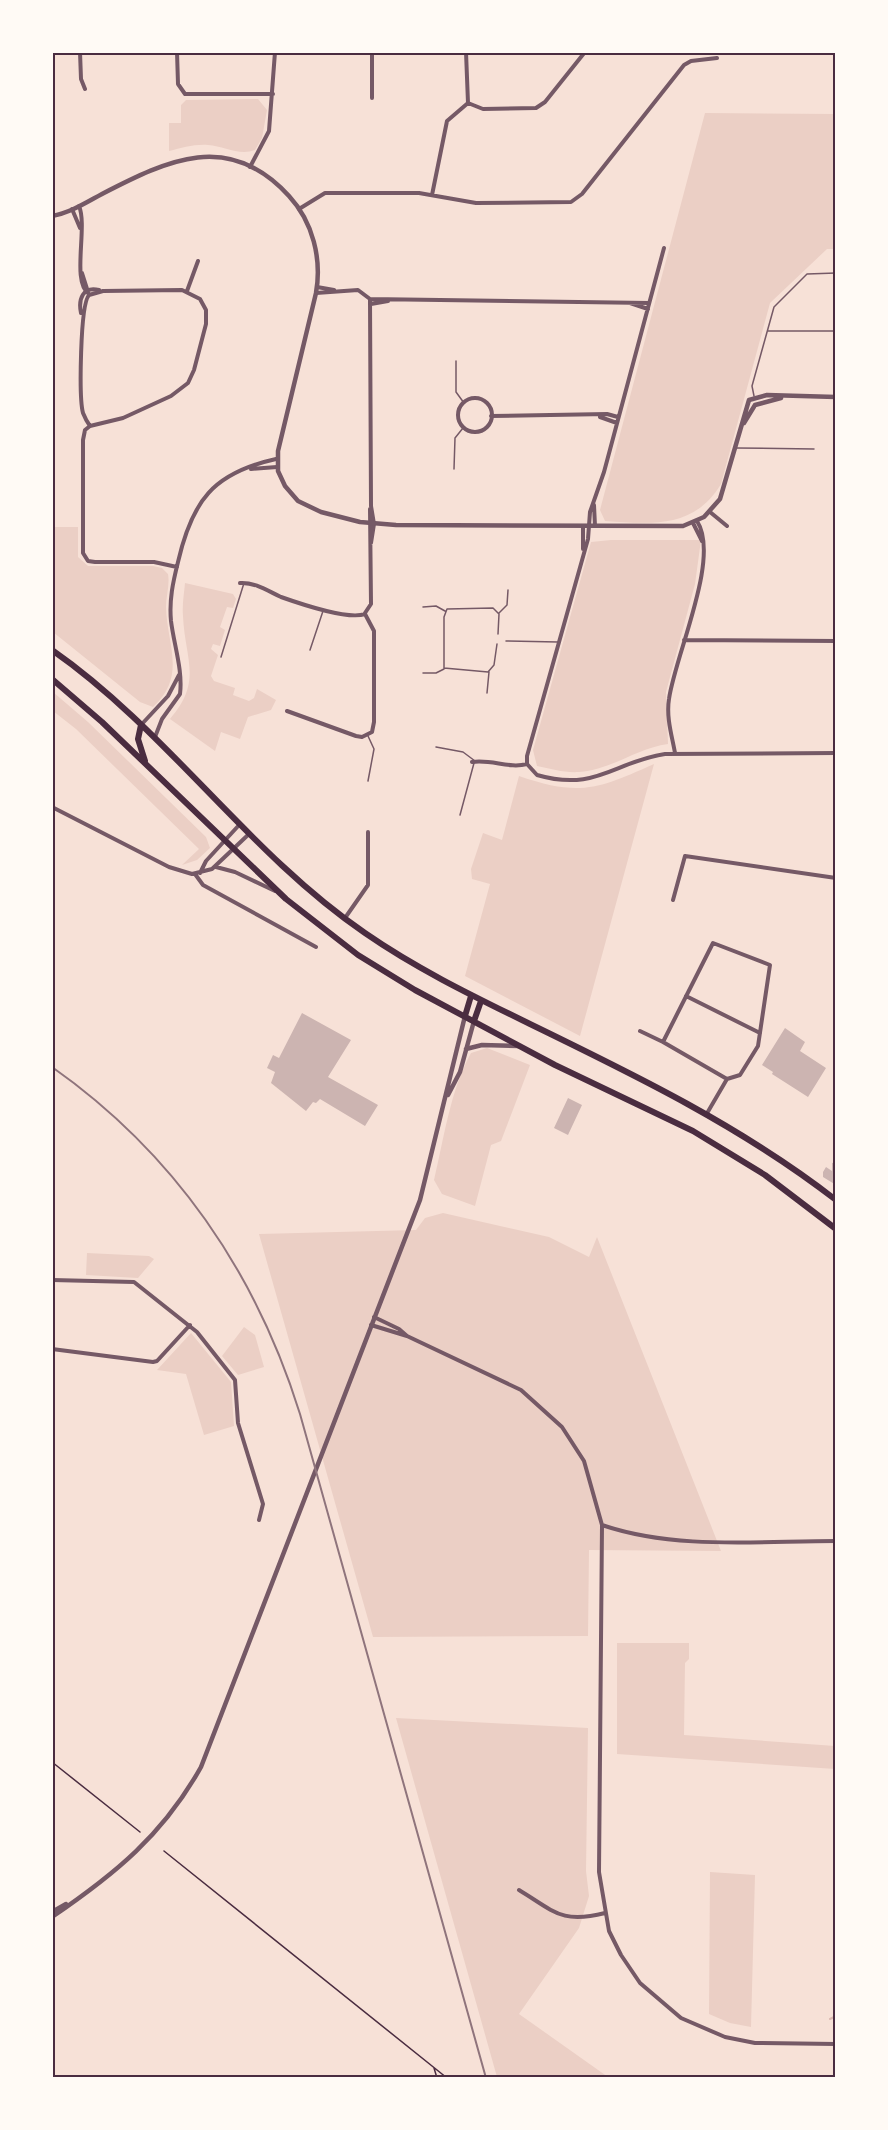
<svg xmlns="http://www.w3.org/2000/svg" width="888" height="2130" viewBox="0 0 888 2130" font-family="'Asap Condensed',sans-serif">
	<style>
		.green { fill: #ebcfc5 }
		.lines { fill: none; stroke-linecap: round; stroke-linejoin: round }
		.stream { stroke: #dcb8b0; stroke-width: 2 }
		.building { fill: #ccb4b1 }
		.path { stroke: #4a2c40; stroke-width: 1.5 }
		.service { stroke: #755966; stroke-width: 1.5 }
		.minor { stroke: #755966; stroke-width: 4 }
		.tertiary { stroke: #755966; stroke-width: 4.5 }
		.trunk { stroke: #4a2c40; stroke-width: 6 }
		.rail { stroke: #8f747c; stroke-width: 2 }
		.neatline { fill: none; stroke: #4a2c40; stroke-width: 2 }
	</style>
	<rect width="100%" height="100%" fill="#f7e1d7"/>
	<path class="green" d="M258,99L267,110L262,138L255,150C239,156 224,146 208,145C194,144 182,148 169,151V123H181V105L186,100Z
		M705,113L835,114V249H827L770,303L721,484C694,529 652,524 605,521L600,510Z
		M53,527H78V557L88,566H153L162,568L168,574C170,585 166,596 166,607C167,645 187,676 153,707L140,702L53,632Z
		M611,540H701L695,584L666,692L668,744C637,748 611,770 579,772C565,773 551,769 537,766L533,750L591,542Z
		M185,583L233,594L236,599L233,608L227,607L220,627L225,630L220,646L213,644L211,649L218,655L211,676L214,681L235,688L233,695L249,701L254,698L257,689L276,700L271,710L248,717L240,739L221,732L215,751L170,719C203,681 185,660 183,616C182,605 184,594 185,583Z
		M53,692L88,722L206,837L210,848L197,860L182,865L199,849L76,729L53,711Z
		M654,764L580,1036L465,976L490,884L472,879L471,869L483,833L502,840L519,776C580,797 598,789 654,764Z
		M487,1048L530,1065L501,1141L491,1145L475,1206L442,1194L434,1180C444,1139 450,1091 471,1053Z
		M443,1213L549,1237L589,1257L597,1237L721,1551L589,1550L588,1636L373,1637L259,1234L416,1230L425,1218Z
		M87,1253L149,1256L154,1259L138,1278L86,1275Z
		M244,1327L255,1335L264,1367L238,1375L222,1356Z
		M191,1333L231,1382L234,1426L204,1435L186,1374L157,1370Z
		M617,1643H689V1659L685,1663L684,1735L835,1746V1769L617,1754Z
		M396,1718L588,1728L586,1871L589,1896L579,1928L519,2014L608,2077H497Z
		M710,1872L755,1875L751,2027L730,2023L709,2014Z"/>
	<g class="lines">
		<path class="stream" d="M830,2019L836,2016"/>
	</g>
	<path class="building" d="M302,1013L351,1040L328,1077L378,1105L365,1126L320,1099L316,1103L313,1102L306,1111L271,1083L275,1072L267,1068L273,1055L279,1058Z
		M785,1028L805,1042L800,1051L826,1068L808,1097L772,1074L773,1072L762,1065Z
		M568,1098L582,1105L568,1135L554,1128Z
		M836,1162V1185L823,1177V1172L826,1167L832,1171V1163Z"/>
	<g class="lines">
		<path class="path" d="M52,1762L140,1832
			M164,1851L447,2078
			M434,2068L437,2078"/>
		<path class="service" d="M768,331H836
			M456,361V392L464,403
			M754,396L752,386L774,307L807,274L836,273
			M736,448L814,449
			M454,469L455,438L463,428
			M423,607L436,606L445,611
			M499,613L507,605L508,590
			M506,641L558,642
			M497,644L494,665L488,672L444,668V617L447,609L493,608L499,614L498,634
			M310,650L323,611
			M221,657L244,583
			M423,673H436L444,669
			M487,693L489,672
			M436,747L463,752L475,761
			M368,781L374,749L368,736
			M460,815L474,763"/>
		<path class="minor" d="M80,52L81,79L85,89
			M177,52L178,84L185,94H273
			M372,98V52
			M468,103L483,109L536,108L545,102L585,52
			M250,167L269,131L275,52
			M432,195L447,121L468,103L466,52
			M79,206C88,227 71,282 89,294
			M72,209L80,228
			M299,209L325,193H419L476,203L571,202L582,194L684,65L691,61L717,58
			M82,273L89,295C80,305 79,398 83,413C85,418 87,422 90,426L85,430L83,440V553L88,561L95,562H154L177,567
			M317,287L334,290
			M187,291L198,261
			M316,293L358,290L370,299L371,506L374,524L371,543
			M89,295L103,291L182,290L200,299L206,310V324L194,370L188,383L171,396L123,418L90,426
			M370,299L649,303
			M630,303L648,309
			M371,304L388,301
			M81,313C78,299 83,286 99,290
			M458 415a17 17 0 1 1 34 0a17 17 0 1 1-34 0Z
			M491,416L607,414L618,417
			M600,417L617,423
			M251,469L277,467
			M594,505L595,526
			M710,512L727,526
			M693,523L702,541
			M583,526V549
			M240,583C255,582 268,591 281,597C298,603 348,620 365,614
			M365,613L371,604L370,509
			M684,640L836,641
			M287,711L356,736L362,737L372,732L374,722V631L365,614
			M141,725L168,696L179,675
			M155,737L162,719L180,694C183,671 174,645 171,621C169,600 173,582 178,562C192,501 213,473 276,459
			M675,753C672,736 666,717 669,699C675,655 721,558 697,521
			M472,762C492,759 509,769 527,764L537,775C596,792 613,762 665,754L836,753
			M527,764V756L588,539L590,512L604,472L664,248
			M52,807L169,867L192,874L212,869L249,834
			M216,867L235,872L275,891
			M200,873L206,861L240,824
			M195,874L203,885L316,947
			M673,900L685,856L836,878
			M345,918L368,885V832
			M686,996L760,1033
			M640,1031L663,1042
			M706,1115L727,1079L740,1075L758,1046L770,965L713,943L663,1042L727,1079
			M52,1280L134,1282L197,1332L235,1380L238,1423L263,1504L259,1520
			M374,1317L399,1329L407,1336
			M371,1325L407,1336L521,1390L562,1427L584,1461L602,1525L599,1872L609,1931L621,1955L640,1983L681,2018L725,2037L755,2043L836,2044
			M52,1349L153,1362L157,1361L190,1325
			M602,1525C676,1550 758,1541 836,1541
			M519,1890C555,1912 562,1924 605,1913"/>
		<path class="tertiary" d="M52,216C70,213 87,202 102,194C168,160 229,130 289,196C313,222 322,259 316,293L278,451V471L285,486L298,501L321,512L360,522L396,525L683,526L704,517L720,499L749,400L767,395L836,397
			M744,423L755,405L781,398
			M466,1049L482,1045L519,1046
			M448,1095L460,1072L474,1021
			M52,1912L66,1904
			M52,1917C115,1874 163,1835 201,1767L420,1200L465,1016"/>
		<path class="trunk" d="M52,650C168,731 248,853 365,933C417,969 473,996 530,1024C635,1075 742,1127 836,1200
			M52,679L102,722L286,899L358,955L415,990L555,1065L693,1131L765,1175L836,1229
			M141,725L138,739L145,761
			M465,1016L471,996
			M474,1021L481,1001"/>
		<path class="rail" d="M52,1067C174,1153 256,1272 300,1414L486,2078"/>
	</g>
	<rect width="888" height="2130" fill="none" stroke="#fffaf5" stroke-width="108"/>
	<rect x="54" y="54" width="780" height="2022" class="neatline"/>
</svg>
